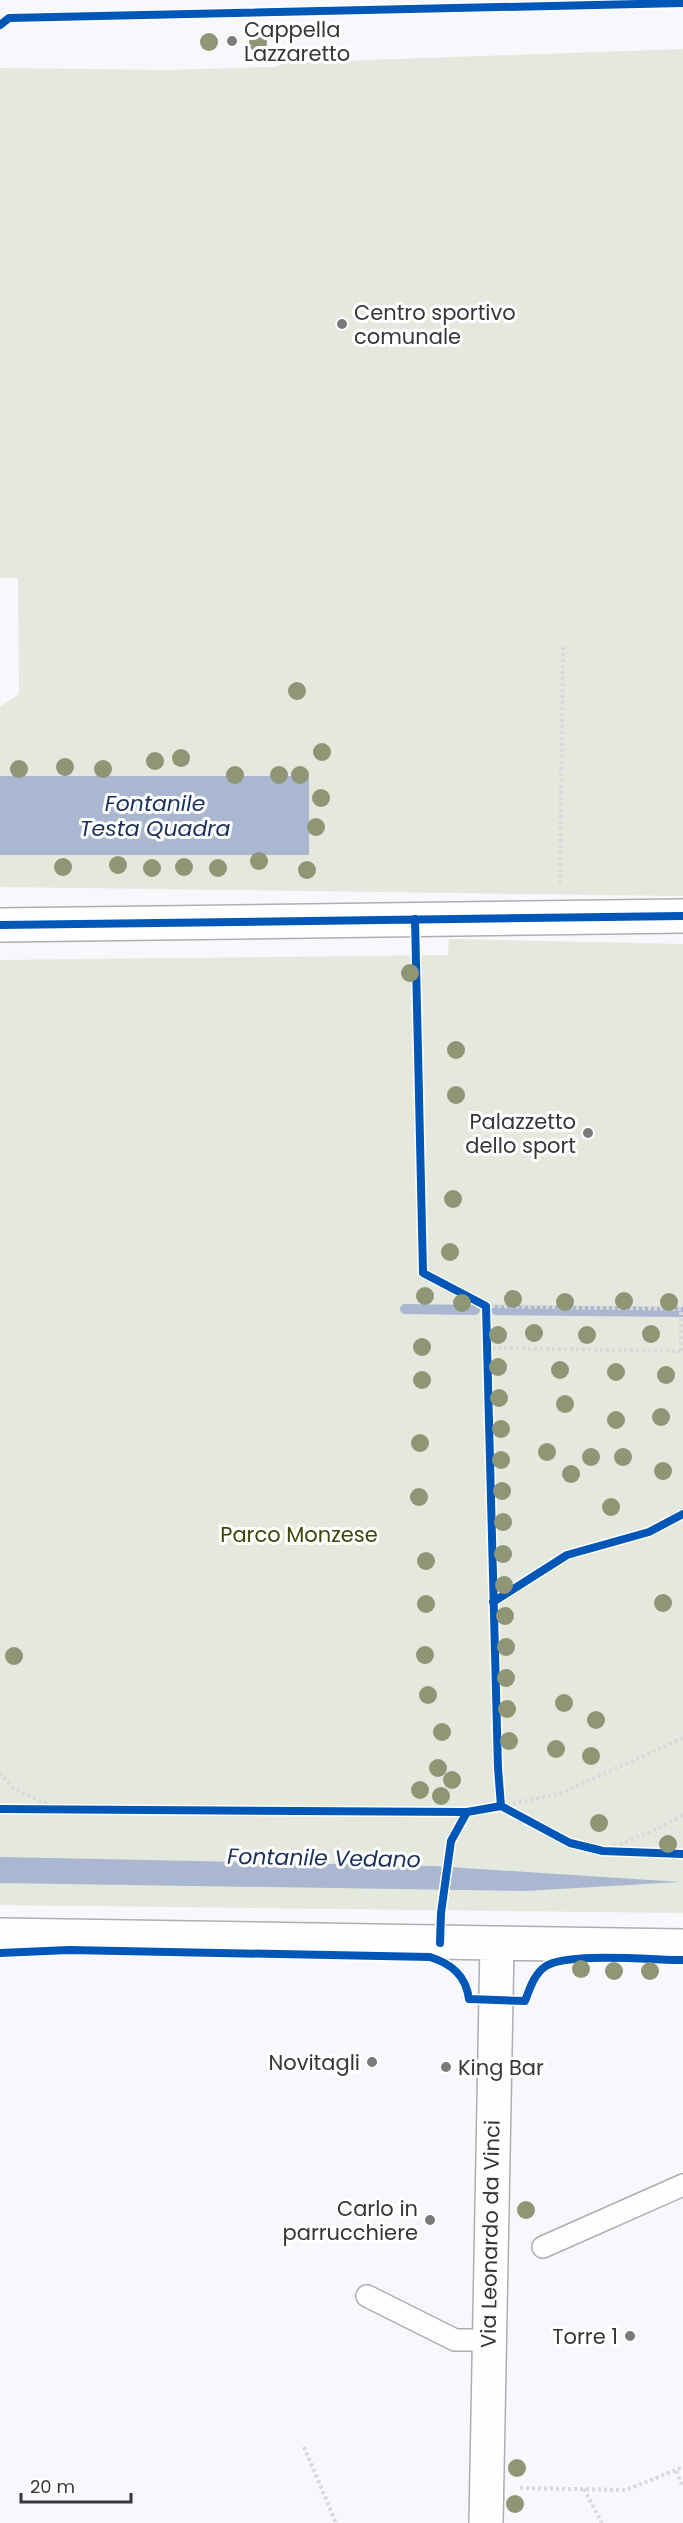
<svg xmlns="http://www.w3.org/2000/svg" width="683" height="2523" viewBox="0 0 683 2523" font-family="Poppins,sans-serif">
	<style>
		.green { fill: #e4e8dd }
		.water { fill: #a9b7d1 }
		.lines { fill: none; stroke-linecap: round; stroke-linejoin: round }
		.stream { stroke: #a9b7d1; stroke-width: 10 }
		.lane-casing { stroke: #aeaeb2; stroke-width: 24 }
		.street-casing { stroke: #aeaeb2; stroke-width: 36 }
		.path { stroke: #d9d9db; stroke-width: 4; stroke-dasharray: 3 3; stroke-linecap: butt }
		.lane { stroke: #fefeff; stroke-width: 21 }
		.street { stroke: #fefeff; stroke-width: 33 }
		.cycleway-casing { stroke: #fff; stroke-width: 11 }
		.cycleway { stroke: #0057b8; stroke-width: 8 }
		.tree { fill: #8f9675 }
		.poi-dot { fill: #7a7a7d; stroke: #fff; stroke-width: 2 }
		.labels { text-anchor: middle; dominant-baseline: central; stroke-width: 6; stroke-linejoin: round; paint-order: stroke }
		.poi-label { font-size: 21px; fill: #363639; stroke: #fff; text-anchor: end }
		.park-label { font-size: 21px; fill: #3a4706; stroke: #fff }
		.street-label { font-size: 21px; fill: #363639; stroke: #fff }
		.water-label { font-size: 22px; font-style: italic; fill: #192f5c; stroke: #fff }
	</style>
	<rect width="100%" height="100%" fill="#f7f7fc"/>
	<path class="green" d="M683,49V896L0,887V707L19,694L18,578H0V68L167,70L276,67L285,63Z
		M449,939L683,944V1913L0,1905V960L448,955Z"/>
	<path class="water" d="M0,776H309V855H0Z
		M0,1857L433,1866L680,1882L525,1891L0,1883Z"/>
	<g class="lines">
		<path class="stream" d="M405,1309L475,1310
			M496,1310L683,1312"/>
		<defs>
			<path id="lane" d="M543,2247L683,2185
				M367,2296L455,2340H488"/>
			<path id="street" d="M0,925L683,916
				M0,1935L683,1946
				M486,2523L497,1945"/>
		</defs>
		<use href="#lane" class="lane-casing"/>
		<use href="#street" class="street-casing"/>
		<path class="path" d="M560,884L563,644
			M486,1306L681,1309V1351
			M486,1348L682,1351
			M493,1602L567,1555L649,1532L683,1514
			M0,1773L13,1788L58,1809
			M501,1806L559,1794L683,1738
			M603,1851L650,1832L683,1815
			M304,2447L336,2523
			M676,2471L683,2487
			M520,2488L626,2490L683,2467
			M584,2489L602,2523"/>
		<use href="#lane" class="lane"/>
		<use href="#street" class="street"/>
		<defs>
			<path id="cycleway" d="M0,25L9,18L683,3
				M415,919L423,1273L486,1306L498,1768L501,1806
				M0,925L683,916
				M493,1602L567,1555L649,1532L683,1514
				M0,1809L467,1812L501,1806L570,1843L603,1851L683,1854
				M440,1943L441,1913L451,1841L467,1812
				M0,1953L69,1950L430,1957C452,1964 466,1976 469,1999L525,2001C530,1988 534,1974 546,1966C567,1952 654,1960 683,1960"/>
		</defs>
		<use href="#cycleway" class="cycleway-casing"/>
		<use href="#cycleway" class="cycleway"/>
	</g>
	<g class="tree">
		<circle cx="209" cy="42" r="9"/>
		<circle cx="258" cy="43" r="9"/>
		<circle cx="297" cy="691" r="9"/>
		<circle cx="322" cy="752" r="9"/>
		<circle cx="181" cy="758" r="9"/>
		<circle cx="155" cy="761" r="9"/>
		<circle cx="65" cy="767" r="9"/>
		<circle cx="19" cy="769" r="9"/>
		<circle cx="103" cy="769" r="9"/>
		<circle cx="235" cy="775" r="9"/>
		<circle cx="279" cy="775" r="9"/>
		<circle cx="300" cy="775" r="9"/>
		<circle cx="321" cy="798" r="9"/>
		<circle cx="316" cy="827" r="9"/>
		<circle cx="259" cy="861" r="9"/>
		<circle cx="118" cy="865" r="9"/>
		<circle cx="63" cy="867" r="9"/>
		<circle cx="184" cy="867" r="9"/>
		<circle cx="152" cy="868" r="9"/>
		<circle cx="218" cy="868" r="9"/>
		<circle cx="307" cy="870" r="9"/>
		<circle cx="410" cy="973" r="9"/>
		<circle cx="456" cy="1050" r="9"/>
		<circle cx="456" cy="1095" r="9"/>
		<circle cx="453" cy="1199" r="9"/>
		<circle cx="450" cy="1252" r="9"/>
		<circle cx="425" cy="1296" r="9"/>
		<circle cx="513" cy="1299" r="9"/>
		<circle cx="624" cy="1301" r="9"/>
		<circle cx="565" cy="1302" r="9"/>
		<circle cx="669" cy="1302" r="9"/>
		<circle cx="462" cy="1303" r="9"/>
		<circle cx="534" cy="1333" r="9"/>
		<circle cx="651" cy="1334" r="9"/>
		<circle cx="498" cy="1335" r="9"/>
		<circle cx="587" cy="1335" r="9"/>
		<circle cx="422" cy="1347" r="9"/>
		<circle cx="498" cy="1367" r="9"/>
		<circle cx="560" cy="1370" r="9"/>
		<circle cx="616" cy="1372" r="9"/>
		<circle cx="666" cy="1375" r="9"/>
		<circle cx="422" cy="1380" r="9"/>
		<circle cx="499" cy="1398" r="9"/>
		<circle cx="565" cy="1404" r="9"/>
		<circle cx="661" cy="1417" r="9"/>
		<circle cx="616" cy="1420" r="9"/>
		<circle cx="501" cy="1429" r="9"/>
		<circle cx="420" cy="1443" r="9"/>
		<circle cx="547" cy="1452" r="9"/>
		<circle cx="591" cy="1457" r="9"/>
		<circle cx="623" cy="1457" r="9"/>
		<circle cx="501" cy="1460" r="9"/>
		<circle cx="663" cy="1471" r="9"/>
		<circle cx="571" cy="1474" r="9"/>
		<circle cx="502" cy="1491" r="9"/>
		<circle cx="419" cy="1497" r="9"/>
		<circle cx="611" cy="1507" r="9"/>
		<circle cx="503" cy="1522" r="9"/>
		<circle cx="503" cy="1554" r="9"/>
		<circle cx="426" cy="1561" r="9"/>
		<circle cx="504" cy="1585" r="9"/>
		<circle cx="663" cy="1603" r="9"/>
		<circle cx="426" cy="1604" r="9"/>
		<circle cx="505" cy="1616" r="9"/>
		<circle cx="506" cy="1647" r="9"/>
		<circle cx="425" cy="1655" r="9"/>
		<circle cx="14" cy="1656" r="9"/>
		<circle cx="506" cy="1678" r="9"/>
		<circle cx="428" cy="1695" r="9"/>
		<circle cx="564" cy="1703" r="9"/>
		<circle cx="507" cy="1709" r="9"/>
		<circle cx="596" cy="1720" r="9"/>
		<circle cx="442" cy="1732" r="9"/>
		<circle cx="509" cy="1741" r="9"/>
		<circle cx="556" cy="1749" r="9"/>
		<circle cx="591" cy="1756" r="9"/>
		<circle cx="438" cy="1768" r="9"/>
		<circle cx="452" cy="1780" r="9"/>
		<circle cx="420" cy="1790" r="9"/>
		<circle cx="441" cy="1796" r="9"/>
		<circle cx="599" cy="1823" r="9"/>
		<circle cx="668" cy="1844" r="9"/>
		<circle cx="581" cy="1969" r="9"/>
		<circle cx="614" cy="1971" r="9"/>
		<circle cx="650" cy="1971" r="9"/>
		<circle cx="526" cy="2210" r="9"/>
		<circle cx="517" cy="2468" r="9"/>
		<circle cx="515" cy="2504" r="9"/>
	</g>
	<g class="poi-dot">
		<circle cx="232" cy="41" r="6"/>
		<circle cx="342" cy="324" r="6"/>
		<circle cx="588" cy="1133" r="6"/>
		<circle cx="372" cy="2062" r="6"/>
		<circle cx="446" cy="2067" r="6"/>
		<circle cx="430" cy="2220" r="6"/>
		<circle cx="630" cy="2336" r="6"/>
	</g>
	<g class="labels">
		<g class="poi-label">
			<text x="244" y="29" text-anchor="start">Cappella<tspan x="244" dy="24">Lazzaretto</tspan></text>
			<text x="354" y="312" text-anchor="start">Centro sportivo<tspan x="354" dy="24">comunale</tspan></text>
			<text x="576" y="1121">Palazzetto<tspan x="576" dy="24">dello sport</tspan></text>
			<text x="360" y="2062">Novitagli</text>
			<text x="458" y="2067" text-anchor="start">King Bar</text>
			<text x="418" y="2208">Carlo in<tspan x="418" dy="24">parrucchiere</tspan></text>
			<text x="618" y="2336">Torre 1</text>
		</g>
		<g class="park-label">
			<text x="299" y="1534">Parco Monzese</text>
		</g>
		<g class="street-label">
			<text transform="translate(490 2234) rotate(-89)">Via Leonardo da Vinci</text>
		</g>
		<g class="water-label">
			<text x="155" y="803">Fontanile<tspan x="155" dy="25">Testa Quadra</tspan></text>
			<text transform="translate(324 1858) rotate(1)">Fontanile Vedano</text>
		</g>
	</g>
	<path d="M21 2493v9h110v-9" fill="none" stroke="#363639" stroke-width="3"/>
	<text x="30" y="2493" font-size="18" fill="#363639" stroke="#ffffff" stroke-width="4.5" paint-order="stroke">20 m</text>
</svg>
